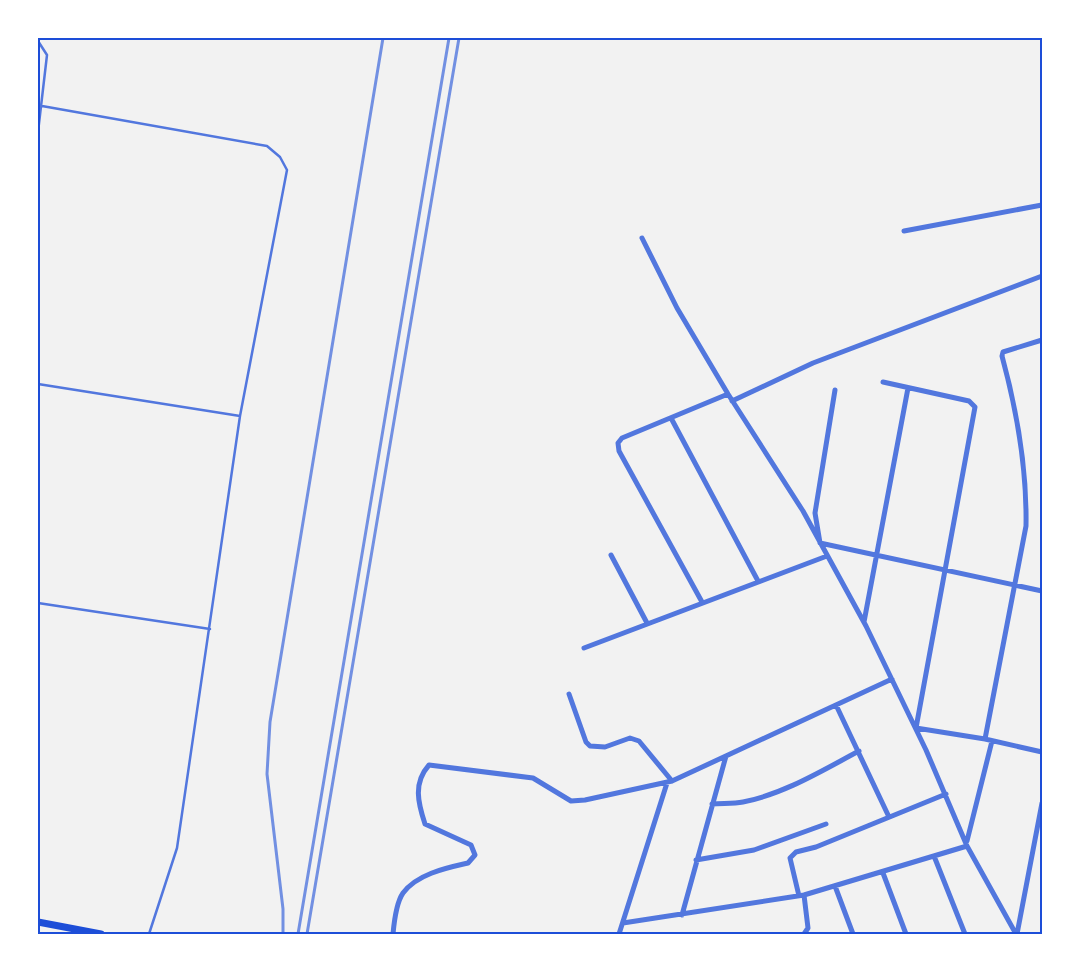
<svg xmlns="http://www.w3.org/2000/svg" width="1080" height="972" viewBox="0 0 1080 972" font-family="'Nunito Sans',sans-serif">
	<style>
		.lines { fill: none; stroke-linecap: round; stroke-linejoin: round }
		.service { stroke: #5277de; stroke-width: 2.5 }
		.minor { stroke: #5277de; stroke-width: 5 }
		.secondary { stroke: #1d4ed8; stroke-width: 7 }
		.rail { stroke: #7290e2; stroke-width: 3 }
		.neatline { fill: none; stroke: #1d4ed8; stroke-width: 2 }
	</style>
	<rect width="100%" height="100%" fill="#f2f2f2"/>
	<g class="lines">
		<path class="service" d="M38,41L47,55L38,132
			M42,106L267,146L280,157L287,170L240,416L177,848L149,934
			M38,384L240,416
			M38,603L210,629"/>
		<path class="minor" d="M904,231L1042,205
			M642,238L677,308L728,394L803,511L866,626L926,750L967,846L1016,934
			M1042,340L1003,352L1002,356C1017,411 1027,468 1026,526L985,739L1042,752
			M883,382L969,401L975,407L916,728L985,739
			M835,390L815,513L820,543L1042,591
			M732,401L813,363L1042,276
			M671,418L758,581
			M611,555L647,623
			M702,602L619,451L618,443L622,438L728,394
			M864,622L908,388
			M584,648L827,556
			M569,694L586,742L590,746L605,747L630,738L639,741L672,781
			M836,705L889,817
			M712,804C722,803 733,804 743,802C784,794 823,770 859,751
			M967,841L992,741
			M934,856L965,934
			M696,860L754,850L826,824
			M883,873L906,934
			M835,886L853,934
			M804,895L808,928L804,934
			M799,896L790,858L796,852L816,847L946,794
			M682,915L726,756
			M623,923L804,895L967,846
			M393,934C394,923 396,903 403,893C417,874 446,868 468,863L475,855L471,845L425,824C418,803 413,783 429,765L533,778L571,801L585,800L672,781L892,679
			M619,934L667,783
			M1017,934L1042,803"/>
		<path class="secondary" d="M38,922L101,934"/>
		<path class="rail" d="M283,934V909L267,774L270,722L383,38
			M298,934L449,38
			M307,934L459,38"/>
	</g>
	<rect width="1080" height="972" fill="none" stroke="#ffffff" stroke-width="78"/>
	<rect x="39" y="39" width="1002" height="894" class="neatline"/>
</svg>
